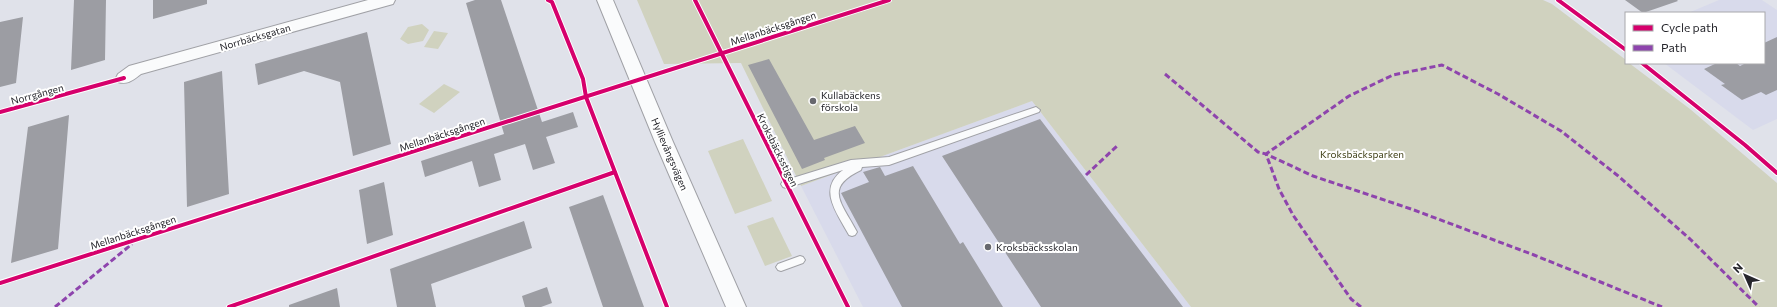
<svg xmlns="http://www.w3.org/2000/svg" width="1777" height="307" viewBox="0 0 1777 307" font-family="Commissioner,sans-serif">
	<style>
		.built { fill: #d8daeb }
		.green { fill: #d0d2bf }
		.building { fill: #9c9da3 }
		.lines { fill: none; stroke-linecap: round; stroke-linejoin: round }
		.service-casing { stroke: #a0a1a6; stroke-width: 2 }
		.minor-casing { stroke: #a0a1a6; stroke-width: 2 }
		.service { fill: #fafbfc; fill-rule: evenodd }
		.minor { fill: #fafbfc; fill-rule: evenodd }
		.quiet { stroke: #8e44ad; stroke-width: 3; stroke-dasharray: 6 3; stroke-linecap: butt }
		.cycleway-casing { stroke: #fff; stroke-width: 6 }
		.cycleway { stroke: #d6006c; stroke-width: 4 }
		.poi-dot { fill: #67686e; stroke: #fff; stroke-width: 1.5 }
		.labels { text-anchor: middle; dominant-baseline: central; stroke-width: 4; stroke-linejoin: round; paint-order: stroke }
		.street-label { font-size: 10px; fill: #26262c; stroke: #fff }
		.poi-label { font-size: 10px; fill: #26262c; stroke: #fff; text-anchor: start }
		.park-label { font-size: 10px; fill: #3f4016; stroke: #fff }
	</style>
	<rect width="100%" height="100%" fill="#e0e2ea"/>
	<path class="built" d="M1719,0H1762L1777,10V119L1753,130L1664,63H1764V13H1688Z
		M1032,101L1191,307H863L801,186Z"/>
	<path class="green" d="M637,0H1543L1552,4L1626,60V63H1629L1690,109L1777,183V307H1191L1032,101L801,186L741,63L664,64Z
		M422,24L429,30L423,41L408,44L400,39L408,27Z
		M434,31L448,33L438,49L424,47Z
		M444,84L460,92L434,113L419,104Z
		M743,139L772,201L735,214L708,151Z
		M773,217L792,256L765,266L747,226Z"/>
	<path class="building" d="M74,0H106L105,60L71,70Z
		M153,0H207V4L153,19Z
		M475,0H501L542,122L573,112L578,127L546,137L555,163L533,170L525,144L494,154L501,180L479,187L472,161L425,177L421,161L504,134L466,3Z
		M1625,0H1677L1678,1L1643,13Z
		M23,17L16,83L0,87V22Z
		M367,32L391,144L353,156L340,82L304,71L258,85L255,64Z
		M1777,37V90L1766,95L1761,92L1742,100L1721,85L1725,84L1704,69L1717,63H1736L1740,66L1746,63H1764V43Z
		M769,59L814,140L855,126L865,143L824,158L825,160L802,169L748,65Z
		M222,71L229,194L187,207L184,82Z
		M69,115L58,249L11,263L28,127Z
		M1040,119L1183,307H1041L942,156Z
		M913,166L960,244L963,242L1003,307H902L841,193L869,182L863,172L880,167L885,176Z
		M384,182L393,235L367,244L359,190Z
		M603,195L644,307H603L569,207Z
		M524,221L532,248L431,284L436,307H397L390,269Z
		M547,287L552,303L541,307H525L522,296Z
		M337,288L340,307H289V305Z"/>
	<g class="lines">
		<defs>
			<path id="service" d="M1036,107L1040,110L1039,112L889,165L862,167L861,170C823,188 842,203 857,232L855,235L852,236L849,235C837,213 817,189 843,170L786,188L783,187L781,184L783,181L851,160L889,157Z
				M800,256L803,257L805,260L803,263L781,271L778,270L776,267L778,264Z"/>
			<path id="minor" d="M368,0H395L393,4L141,74C133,80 128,85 118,82L116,78L118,74L129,66Z
				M597,0H613L673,142L746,307H726L655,142Z"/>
		</defs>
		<use href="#service" class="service-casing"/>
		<use href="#minor" class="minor-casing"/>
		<use href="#service" class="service"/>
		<use href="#minor" class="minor"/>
		<path class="quiet" d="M1165,74L1258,152L1266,154L1313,176L1414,210L1534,255L1662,307
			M1086,175L1117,146
			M55,307L132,244
			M1361,307L1351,299L1293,215L1279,189L1266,154L1349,96L1393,75L1442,65L1498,94L1561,131L1617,175L1690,239L1759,307"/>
		<defs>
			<path id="cycleway" d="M548,0L552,2L583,79L586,97L667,307
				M695,0L848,307
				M1558,0L1626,50
				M1642,63L1745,145L1777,173
				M0,112L124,78
				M0,283L889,0
				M229,307L615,172"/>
		</defs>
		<use href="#cycleway" class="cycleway-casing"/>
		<use href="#cycleway" class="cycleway"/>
	</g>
	<g class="poi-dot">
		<circle cx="813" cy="101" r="4"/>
		<circle cx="988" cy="247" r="4"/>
	</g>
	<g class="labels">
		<g class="street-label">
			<text transform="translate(773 28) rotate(-18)">Mellanbäcksgången</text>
			<text transform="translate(255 37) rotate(-16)">Norrbäcksgatan</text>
			<text transform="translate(37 94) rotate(-15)">Norrgången</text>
			<text transform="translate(442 134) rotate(-18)">Mellanbäcksgången</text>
			<text transform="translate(778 150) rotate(64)">Kroksbäcksstigen</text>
			<text transform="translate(670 154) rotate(67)">Hyllievångsvägen</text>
			<text transform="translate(133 232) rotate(-18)">Mellanbäcksgången</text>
		</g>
		<g class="poi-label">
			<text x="821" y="95">Kullabäckens<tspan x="821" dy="12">förskola</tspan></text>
			<text x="996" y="247">Kroksbäcksskolan</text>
		</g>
		<g class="park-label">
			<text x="1362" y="154">Kroksbäcksparken</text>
		</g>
	</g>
	<rect x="1625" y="12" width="140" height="52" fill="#ffffff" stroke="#a8a8ab"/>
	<rect x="1633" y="25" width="20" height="6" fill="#d6006c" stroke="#a8a8ab"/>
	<text x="1661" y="32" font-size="12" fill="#26262c">Cycle path</text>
	<rect x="1633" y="45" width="20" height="6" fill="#8e44ad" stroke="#a8a8ab"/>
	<text x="1661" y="52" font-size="12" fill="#26262c">Path</text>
	<g transform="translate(1745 275) rotate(315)" stroke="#ffffff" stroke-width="3" paint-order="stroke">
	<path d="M0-3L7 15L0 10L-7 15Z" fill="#26262c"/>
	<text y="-6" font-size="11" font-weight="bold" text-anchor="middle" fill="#26262c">N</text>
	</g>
</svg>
